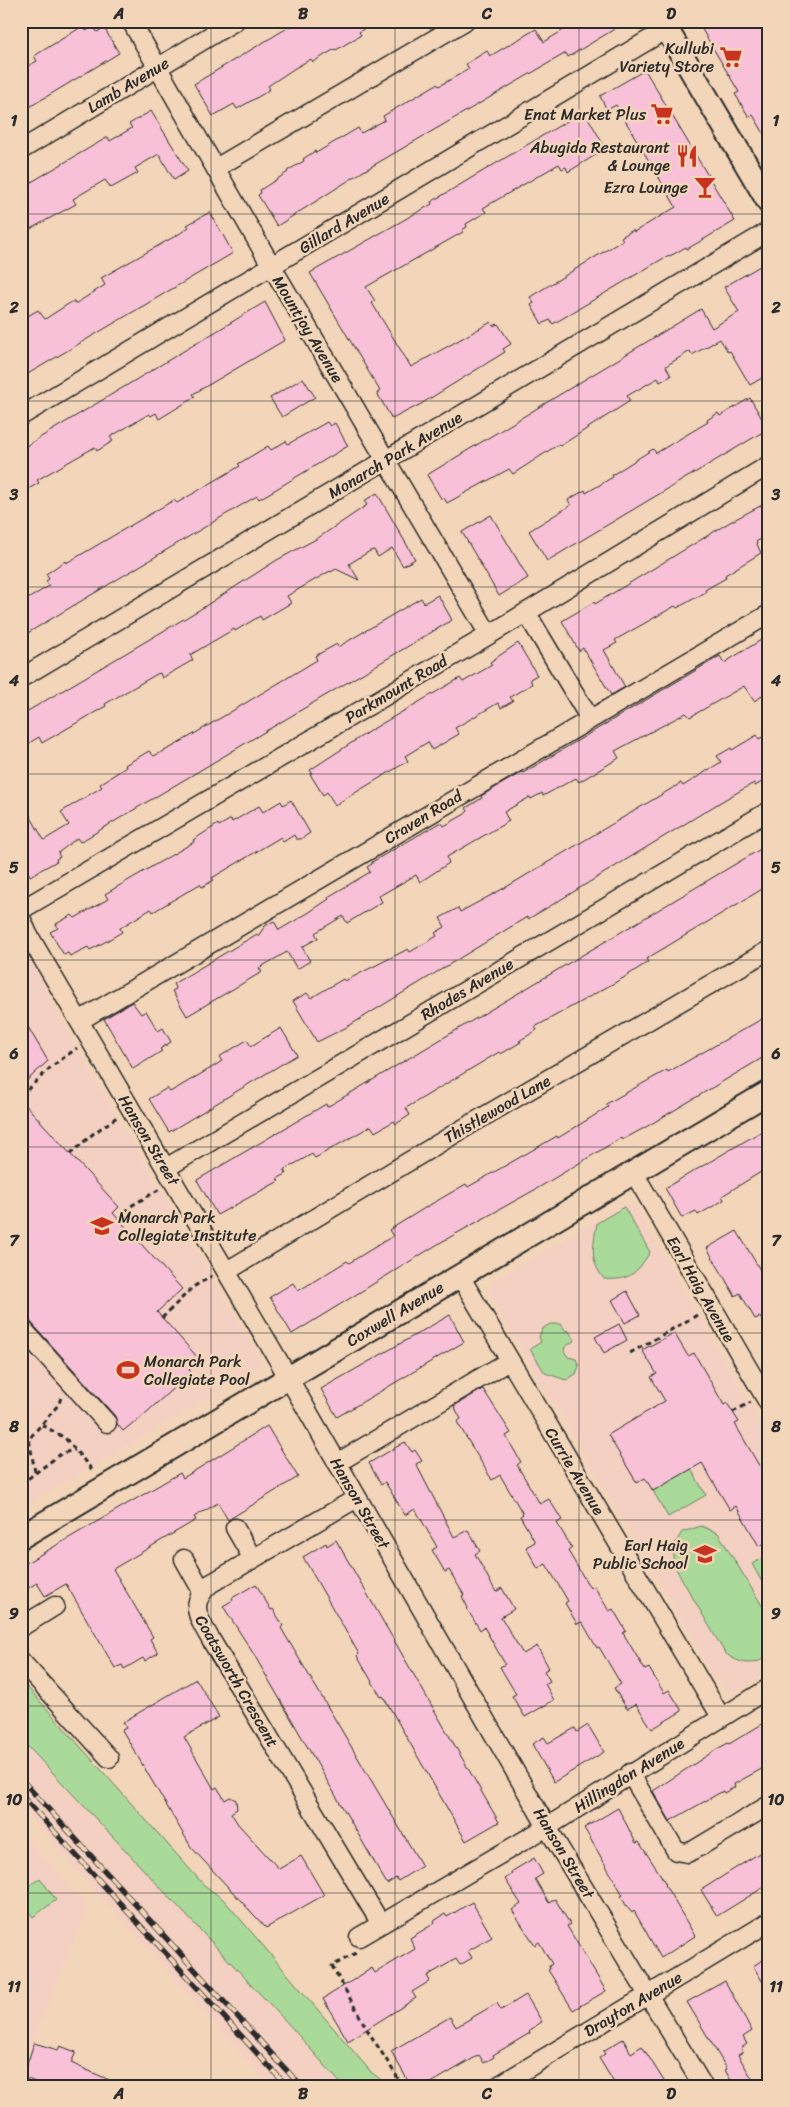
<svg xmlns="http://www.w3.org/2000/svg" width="790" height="2107" viewBox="0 0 790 2107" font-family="Sriracha,sans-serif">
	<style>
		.built { fill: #f4d0c2 }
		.green { fill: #aada99; stroke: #6a8262 }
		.building { fill: #f8c1d8; stroke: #2b2b2b }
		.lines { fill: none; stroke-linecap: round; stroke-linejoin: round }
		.minor-casing { stroke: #2b2b2b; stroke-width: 21 }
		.major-casing { stroke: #2b2b2b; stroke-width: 26 }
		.path { stroke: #2b2b2b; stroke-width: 3; stroke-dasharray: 5 4; stroke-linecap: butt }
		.minor { stroke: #f3d6b9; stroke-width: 18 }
		.major { stroke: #f3d6b9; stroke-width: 22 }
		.rail-casing { stroke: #2b2b2b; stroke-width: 5.5 }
		.rail { stroke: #f3d6b9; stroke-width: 4; stroke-dasharray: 11; stroke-linecap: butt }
		.grid { fill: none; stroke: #2b2b2b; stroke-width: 1; stroke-opacity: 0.55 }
		.labels { text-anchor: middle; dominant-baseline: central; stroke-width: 5; stroke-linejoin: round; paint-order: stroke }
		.poi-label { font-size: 16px; fill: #2b2b2b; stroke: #f3d6b9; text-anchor: end }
		.street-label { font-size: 16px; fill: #2b2b2b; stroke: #f3d6b9 }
		.neatline { fill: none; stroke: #2b2b2b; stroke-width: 2 }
		.grid-label { font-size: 16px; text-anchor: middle; font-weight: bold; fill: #2b2b2b }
	</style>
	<rect width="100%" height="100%" fill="#f3d6b9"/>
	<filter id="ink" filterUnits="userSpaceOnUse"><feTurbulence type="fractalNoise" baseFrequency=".02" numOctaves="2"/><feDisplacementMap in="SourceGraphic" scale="10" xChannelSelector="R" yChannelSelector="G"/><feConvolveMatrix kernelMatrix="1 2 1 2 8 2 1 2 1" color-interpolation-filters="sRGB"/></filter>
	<g filter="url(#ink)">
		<path class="built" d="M21,941L82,1056L260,1358L259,1366L253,1372L21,1509Z
			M622,1205H630L637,1210L769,1435V1672L738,1691L733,1692H727L718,1684L489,1294L488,1289L494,1280Z
			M21,1739L293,2029L343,2086H270L21,1808Z
			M21,1832L89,1907L21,2069Z"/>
		<path class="green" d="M624,1207L650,1252C637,1273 630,1281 604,1279C589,1260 593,1246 597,1223Z
			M550,1324H561L566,1331L568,1330L575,1340L565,1347L564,1351L568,1357L576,1359L579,1366L576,1374L566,1380L545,1373L530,1349L541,1342L539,1337L542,1329Z
			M691,1469L706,1495L668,1517L653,1491Z
			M701,1526L718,1533L769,1617V1654C755,1668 739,1664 725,1653L673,1564V1547L682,1532Z
			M769,1554V1578L762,1582L752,1564Z
			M21,1680L204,1885L224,1900L371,2072L389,2086H343L293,2029L21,1739Z
			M40,1878L56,1900L33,1917L21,1901V1892Z"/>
		<path class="building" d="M299,21H376L359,32L361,35L336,50L335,49L313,62L311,59L295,68L268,86L270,89L263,94L237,109L234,104L213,116L194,84Z
			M567,21H628L568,57L566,53L362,172L277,226L258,195L261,193L260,190L288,172L287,171L304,161L303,159L315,151L316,153L358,128L361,133L385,120L383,116L437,84L439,86L469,69L466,64L487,51L490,56L536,29L544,42L570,26Z
			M697,21H769V142L753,115L749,117L735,94L739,92Z
			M83,26L86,31L94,26L97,32L104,28L119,53L21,112V70L37,61L34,56Z
			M645,70L735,221L687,249L686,247L670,256L669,255L553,324L550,320L542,324L531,305L534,303L530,297L623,240L621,237L633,230L634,232L676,207L616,105L607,110L600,96Z
			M151,111L188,171L174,180L159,154L135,168L138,173L111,188L105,180L73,199L76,204L21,234V188L108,137L110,141L132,128L129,124Z
			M579,114L581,117L586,114L603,144L599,146L602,151L568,172L566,167L562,169L559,164L483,208L486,212L466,224L467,227L462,230L463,232L366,287L375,301L372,303L411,367L491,322L493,326L498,324L511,344L503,349L505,352L421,404L392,419L377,393L380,391L310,273L432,204L431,202Z
			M210,212L233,253L21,378V320L38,310L45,319L73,301L75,304L105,285L101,278L179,234L189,227L187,225Z
			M760,266L769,282V374L750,385L730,351L728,352L720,339L692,355L690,351L666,366L671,376L660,382L658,378L627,396L630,401L560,446L559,444L513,474L509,469L447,503L444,498L442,500L427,475L701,309L712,328L739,312L724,287Z
			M265,302L285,340L193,394L195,397L159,419L156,413L151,416L149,414L110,437L113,441L97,451L95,447L37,480L39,483L21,493V449Z
			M303,378L315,397L282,417L270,398Z
			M750,398L768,429L547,561L529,531L571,505L568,500L585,490L586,493L613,477L612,475L653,449L656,453L708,422L707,420L718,413L720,416Z
			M327,422L330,426L335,423L348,446L273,491L259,499L257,496L235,509L21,637V603L49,586L46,581L49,579L46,574L65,561L66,563L77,557L174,500L177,503L240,466L238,464L268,446L271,450L286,441L288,444Z
			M377,493L415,559L403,566L392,548L378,557L374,550L370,551L349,564L359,580L336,569L331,572L330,571L287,596L291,603L262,620L260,616L235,631L234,629L190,655L193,660L162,678L160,673L157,674L105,704L106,706L42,743L39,737L21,748V715L199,610L277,560L318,538L367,505L364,501Z
			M764,504L769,511V534L756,542L761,553L725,575L726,578L705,590L706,592L677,608L675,606L615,640L617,643L604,650L625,687L611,695L583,648L579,651L562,621L594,602L595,604L730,522Z
			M491,515L528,578L499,596L462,532Z
			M438,595L452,620L80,842L77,838L58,853L60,857L56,859L57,861L30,876L21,860V800L44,840L69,825L61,812L102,787L100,784L126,767L125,765L149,751L154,756L174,746L317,660L315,656L337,644L338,647L421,598L424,603Z
			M769,635V692L754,701L744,686L690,717L686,713L615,751L619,758L579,782L576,778L543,796L542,793L531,799L530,797L504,812L509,821L447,857L449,863L420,882L416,875L379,896L382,902L347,923L343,916L315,933L318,938L302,947L310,961L297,969L287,952L259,968L262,972L187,1016L172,991L176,989L173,984L257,934L258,936L265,926L274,921L279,930L308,913L329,899L328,897L370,872L367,867L372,864V862L441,822L444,826L465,814L468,811L466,808L482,798L481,796L522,772L523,773L720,656L724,663Z
			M518,643L537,675L530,679L532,684L510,697L513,701L501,708L498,703L455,728L459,734L432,750L428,742L405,756L408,761L335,805L327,792L323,795L310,774L312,773L310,770L371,730L460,678L463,682L492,665L490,662Z
			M769,733V778L755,786L754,783L724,800L547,908L528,919L527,917L347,1027L317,1042L293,1001L307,993L311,998L343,979L345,981L408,949L410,952L437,936L435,933L445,927L440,918L458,908L460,912L508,886L681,783L683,786L721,762L717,756L731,748L732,750L757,735L759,739Z
			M291,800L310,833L301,839H296L294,835L283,842L281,837L212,878L214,880L202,887L200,884L153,912L151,909L120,928L122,932L103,943L90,950L88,947L70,956L68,953L64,955L50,932L58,928L56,924L72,915L75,918L108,899L105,894L194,842L193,840L218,824L219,826L231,819L232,822L259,806L263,812L281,801L283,805Z
			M769,844V885L646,959L648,962L625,977L535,1027L537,1030L519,1041L521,1042L501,1054L499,1052L406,1108L410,1115L396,1124L394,1121L375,1132L371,1126L315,1158L312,1154L284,1170L286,1174L277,1179L279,1181L217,1215L197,1180L326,1104L327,1107Z
			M132,1002L141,1014L146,1011L158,1031L163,1028L171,1042L160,1049L162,1051L133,1069L104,1019Z
			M21,1015L48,1061L21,1086Z
			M769,1015V1054L646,1127L622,1140L621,1138L538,1188L443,1241L292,1334L270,1297L293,1283L298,1291L347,1261L349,1263L393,1236L389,1230L428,1206L466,1184L468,1187L557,1136L558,1138L608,1107L606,1104L649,1080L667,1070L668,1072Z
			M281,1028L297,1055L169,1132L149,1099L167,1088L170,1092L211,1068L222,1061L219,1057L247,1040L251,1046Z
			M21,1100L119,1207L113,1213L182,1289L157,1312L200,1360L189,1370L191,1372L135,1423L134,1422L123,1431L117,1424L115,1416L29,1320L21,1317Z
			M769,1127V1167L722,1196L724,1200L698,1215L696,1211L682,1218L665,1188Z
			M737,1231L769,1285V1332L760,1317L755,1319L740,1293L735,1296L707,1248Z
			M627,1291L640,1315L625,1323L612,1300Z
			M450,1315L464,1342L337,1417L321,1389Z
			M619,1324L627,1340L604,1353L595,1337Z
			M674,1333L688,1356L694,1353L724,1405L727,1403L739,1422L735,1424L764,1474L769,1471V1541L759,1546L736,1506L730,1510L702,1463L653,1491L645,1478L637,1483L608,1435L665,1401L651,1377L657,1374L642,1350Z
			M483,1389L511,1433L506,1436L521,1462L517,1465L540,1504L549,1499L562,1520L557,1523L572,1548L568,1551L590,1588L594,1586L609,1611L613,1609L626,1631L623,1633L645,1670L649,1668L664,1693L669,1690L682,1711L652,1729L636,1704L627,1709L614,1688L621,1684L599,1647L597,1648L582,1622L577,1624L565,1603L568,1601L546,1564L538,1569L526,1547L535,1542L520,1516L523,1514L500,1475L492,1480L457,1422L461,1419L454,1406Z
			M267,1426L298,1477L228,1520L218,1503L194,1517L196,1520L113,1569L153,1637L150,1639L158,1653L145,1661L143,1658L124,1669L122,1665L115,1668L66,1584L45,1596L37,1583L28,1588L21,1577V1566L180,1473L183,1478Z
			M405,1442L412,1452L415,1450L422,1461L416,1464L454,1537L468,1530L480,1551L475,1554L496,1592L502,1588L514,1609L501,1617L523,1654L537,1646L549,1668L544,1671L550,1681L545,1684L554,1700L525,1717L512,1696L516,1694L500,1667L505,1664L484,1627L480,1630L467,1609L468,1608L462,1596L464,1595L449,1570L445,1572L432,1550L437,1547L415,1509L405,1515L385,1482L381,1485L369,1463Z
			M336,1540L499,1822L466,1841L383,1696L381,1697L357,1656L359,1654L303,1557L326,1543L327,1546Z
			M256,1584L271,1610L273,1609L283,1626L281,1628L422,1866L398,1881L396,1878L387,1884L253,1653L223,1606L233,1600L232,1598Z
			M196,1679L219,1717L184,1737L214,1789L217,1787L225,1800L230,1797L236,1800L237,1809L231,1813L238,1824L279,1869L301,1856L324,1895L266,1928L191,1847L122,1730L126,1728L123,1722Z
			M769,1720V1765L734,1784L735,1787L724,1793L723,1791L670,1821L653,1791L717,1749L728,1743L729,1744Z
			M588,1725L604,1752L554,1782L532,1744L544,1737L548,1743L575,1728L577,1732Z
			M618,1808L636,1843L639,1842L660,1874L666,1884L665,1885L695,1936L661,1958L634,1911L632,1913L627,1907L621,1896L623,1895L584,1828Z
			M769,1847V1884L717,1916L701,1890Z
			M534,1858L543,1874L535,1879L549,1903L555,1899L570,1924L567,1926L606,1991L573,2010L548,1970L550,1969L549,1966L552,1964L539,1942L535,1945L512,1910L521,1904L505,1879L512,1874L511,1872Z
			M472,1902L492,1937L468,1951L472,1958L460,1965L456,1959L427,1976L430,1981L412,1992L416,1998L348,2041L323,1999L372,1968L375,1973L415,1949L410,1938L435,1923L434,1921L445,1914L447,1917Z
			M769,1956V1992L753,1966Z
			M725,1981L752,2031L743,2037L747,2044L741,2048L743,2052L738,2055L753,2080L743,2086H734L725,2070L727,2069L687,2002Z
			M526,1995L542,2022L529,2030L530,2033L493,2055L494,2057L484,2063L479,2055L426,2086H411L391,2051L450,2017L456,2027L497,2003L501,2010Z
			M623,2039L631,2053L642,2046L667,2086H616L599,2058L605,2054L603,2051Z
			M34,2043L58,2050L60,2046L76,2052L71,2063L123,2086H45L23,2077Z"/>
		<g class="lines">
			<defs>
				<path id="minor" d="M131,21L272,267L489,635
					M21,150L235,21
					M216,168L465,21
					M21,416L667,29
					M526,612L590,719
					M21,678L769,231
					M21,910L489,635L769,465
					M21,918L28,934L277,1358L547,1827L703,2086
					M79,1021L769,614
					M166,1168L769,811
					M634,1173L769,1404
					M227,1271L471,1124L769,950
					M460,1276L721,1717
					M21,1327L107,1423
					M337,1463L509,1361
					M357,1498L210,1584C188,1604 198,1617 211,1640L381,1924
					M235,1528L253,1559
					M184,1559L202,1591
					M21,1627L55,1606
					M21,1661L109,1758
					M630,1773L676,1851L687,1853L694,1850L769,1805
					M359,1937L547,1827L769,1688
					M498,2086L769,1922"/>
				<path id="major" d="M662,21L769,203
					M21,1537L769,1092"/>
			</defs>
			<use href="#minor" class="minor-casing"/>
			<use href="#major" class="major-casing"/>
			<path class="path" d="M21,1096L51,1067L77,1048
				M70,1154L94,1133L117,1117
				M119,1219L131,1206L160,1189
				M162,1318L193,1287L212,1276
				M630,1353L699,1314
				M733,1412L751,1402
				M42,1425L65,1438L94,1472
				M35,1472L29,1439L59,1404L61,1397
				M21,1484L62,1453L75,1450
				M356,1953L332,1966L368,2031L403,2086"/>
			<use href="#minor" class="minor"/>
			<use href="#major" class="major"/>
			<defs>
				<path id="rail" d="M21,1779L301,2086
					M21,1795L287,2086"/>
			</defs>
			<use href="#rail" class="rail-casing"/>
			<use href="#rail" class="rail"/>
		</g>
	</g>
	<path class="grid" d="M211,21V2086M395,21V2086M579,21V2086M21,214H769M21,401H769M21,587H769M21,774H769M21,960H769M21,1147H769M21,1333H769M21,1520H769M21,1706H769M21,1893H769"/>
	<defs>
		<symbol id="supermarket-bare" viewBox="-9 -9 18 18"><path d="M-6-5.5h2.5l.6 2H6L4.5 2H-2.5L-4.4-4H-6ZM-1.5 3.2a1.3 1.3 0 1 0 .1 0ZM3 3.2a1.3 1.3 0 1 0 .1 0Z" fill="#c8321e" stroke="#f3d6b9" stroke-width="2.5" paint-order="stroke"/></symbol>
		<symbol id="restaurant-bare" viewBox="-9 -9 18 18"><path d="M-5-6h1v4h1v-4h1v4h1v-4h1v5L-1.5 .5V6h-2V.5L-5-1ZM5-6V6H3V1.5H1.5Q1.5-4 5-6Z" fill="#c8321e" stroke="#f3d6b9" stroke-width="2.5" paint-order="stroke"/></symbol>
		<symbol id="bar-bare" viewBox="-9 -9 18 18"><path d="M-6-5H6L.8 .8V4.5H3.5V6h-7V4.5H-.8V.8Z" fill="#c8321e" stroke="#f3d6b9" stroke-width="2.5" paint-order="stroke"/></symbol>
		<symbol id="school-bare" viewBox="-9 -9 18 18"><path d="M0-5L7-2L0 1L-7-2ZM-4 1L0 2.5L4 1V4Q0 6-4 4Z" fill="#c8321e" stroke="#f3d6b9" stroke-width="2.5" paint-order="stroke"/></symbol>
		<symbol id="stadium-bare" viewBox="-9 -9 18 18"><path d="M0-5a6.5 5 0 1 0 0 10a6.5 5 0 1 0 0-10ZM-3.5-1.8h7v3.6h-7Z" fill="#c8321e" stroke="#f3d6b9" stroke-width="2.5" paint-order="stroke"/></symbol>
	</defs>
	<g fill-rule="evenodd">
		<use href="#supermarket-bare" x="715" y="41" width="32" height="32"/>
		<use href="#supermarket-bare" x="646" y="98" width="32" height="32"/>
		<use href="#restaurant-bare" x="671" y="140" width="32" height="32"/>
		<use href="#bar-bare" x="689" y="171" width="32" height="32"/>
		<use href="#school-bare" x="86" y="1210" width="32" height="32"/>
		<use href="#stadium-bare" x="112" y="1354" width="32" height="32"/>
		<use href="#school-bare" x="689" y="1538" width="32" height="32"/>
	</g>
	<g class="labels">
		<g class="poi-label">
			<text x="714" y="48">Kullubi<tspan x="714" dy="18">Variety Store</tspan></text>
			<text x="646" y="114">Enat Market Plus</text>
			<text x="670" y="147">Abugida Restaurant<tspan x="670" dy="18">&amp; Lounge</tspan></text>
			<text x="688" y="187">Ezra Lounge</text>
			<text x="118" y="1217" text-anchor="start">Monarch Park<tspan x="118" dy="18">Collegiate Institute</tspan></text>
			<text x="144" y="1361" text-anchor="start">Monarch Park<tspan x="144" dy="18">Collegiate Pool</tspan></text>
			<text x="688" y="1545">Earl Haig<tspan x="688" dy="18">Public School</tspan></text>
		</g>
		<g class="street-label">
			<text transform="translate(128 85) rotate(-31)">Lamb Avenue</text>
			<text transform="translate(344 223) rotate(-31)">Gillard Avenue</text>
			<text transform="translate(308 329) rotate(59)">Mountjoy Avenue</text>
			<text transform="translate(395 455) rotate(-31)">Monarch Park Avenue</text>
			<text transform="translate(396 689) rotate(-31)">Parkmount Road</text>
			<text transform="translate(423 817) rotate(-31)">Craven Road</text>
			<text transform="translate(467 989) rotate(-31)">Rhodes Avenue</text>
			<text transform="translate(497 1109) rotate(-30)">Thistlewood Lane</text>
			<text transform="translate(149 1140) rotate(59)">Hanson Street</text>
			<text transform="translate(701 1289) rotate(60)">Earl Haig Avenue</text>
			<text transform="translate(395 1314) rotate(-31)">Coxwell Avenue</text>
			<text transform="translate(575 1471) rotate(59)">Currie Avenue</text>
			<text transform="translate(360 1503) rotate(60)">Hanson Street</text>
			<text transform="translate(237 1681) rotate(60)">Coatsworth Crescent</text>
			<text transform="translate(629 1775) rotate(-32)">Hillingdon Avenue</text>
			<text transform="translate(564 1853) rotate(59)">Hanson Street</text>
			<text transform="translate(633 2004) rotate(-31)">Drayton Avenue</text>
		</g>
	</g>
	<rect width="790" height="2107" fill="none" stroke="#f3d6b9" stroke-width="55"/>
	<rect x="28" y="28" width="734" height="2052" class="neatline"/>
	<g class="grid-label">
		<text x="119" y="19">A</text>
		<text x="303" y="19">B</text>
		<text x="487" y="19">C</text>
		<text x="671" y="19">D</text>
		<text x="14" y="126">1</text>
		<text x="776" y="126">1</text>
		<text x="14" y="313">2</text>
		<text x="776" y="313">2</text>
		<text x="14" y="500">3</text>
		<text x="776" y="500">3</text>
		<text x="14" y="686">4</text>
		<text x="776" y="686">4</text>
		<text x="14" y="873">5</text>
		<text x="776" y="873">5</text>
		<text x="14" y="1059">6</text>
		<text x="776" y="1059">6</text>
		<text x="14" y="1246">7</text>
		<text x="776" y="1246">7</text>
		<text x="14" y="1432">8</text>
		<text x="776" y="1432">8</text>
		<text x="14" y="1619">9</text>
		<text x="776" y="1619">9</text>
		<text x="14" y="1805">10</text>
		<text x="776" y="1805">10</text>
		<text x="14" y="1992">11</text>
		<text x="776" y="1992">11</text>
		<text x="119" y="2099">A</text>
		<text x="303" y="2099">B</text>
		<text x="487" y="2099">C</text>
		<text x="671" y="2099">D</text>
	</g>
</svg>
